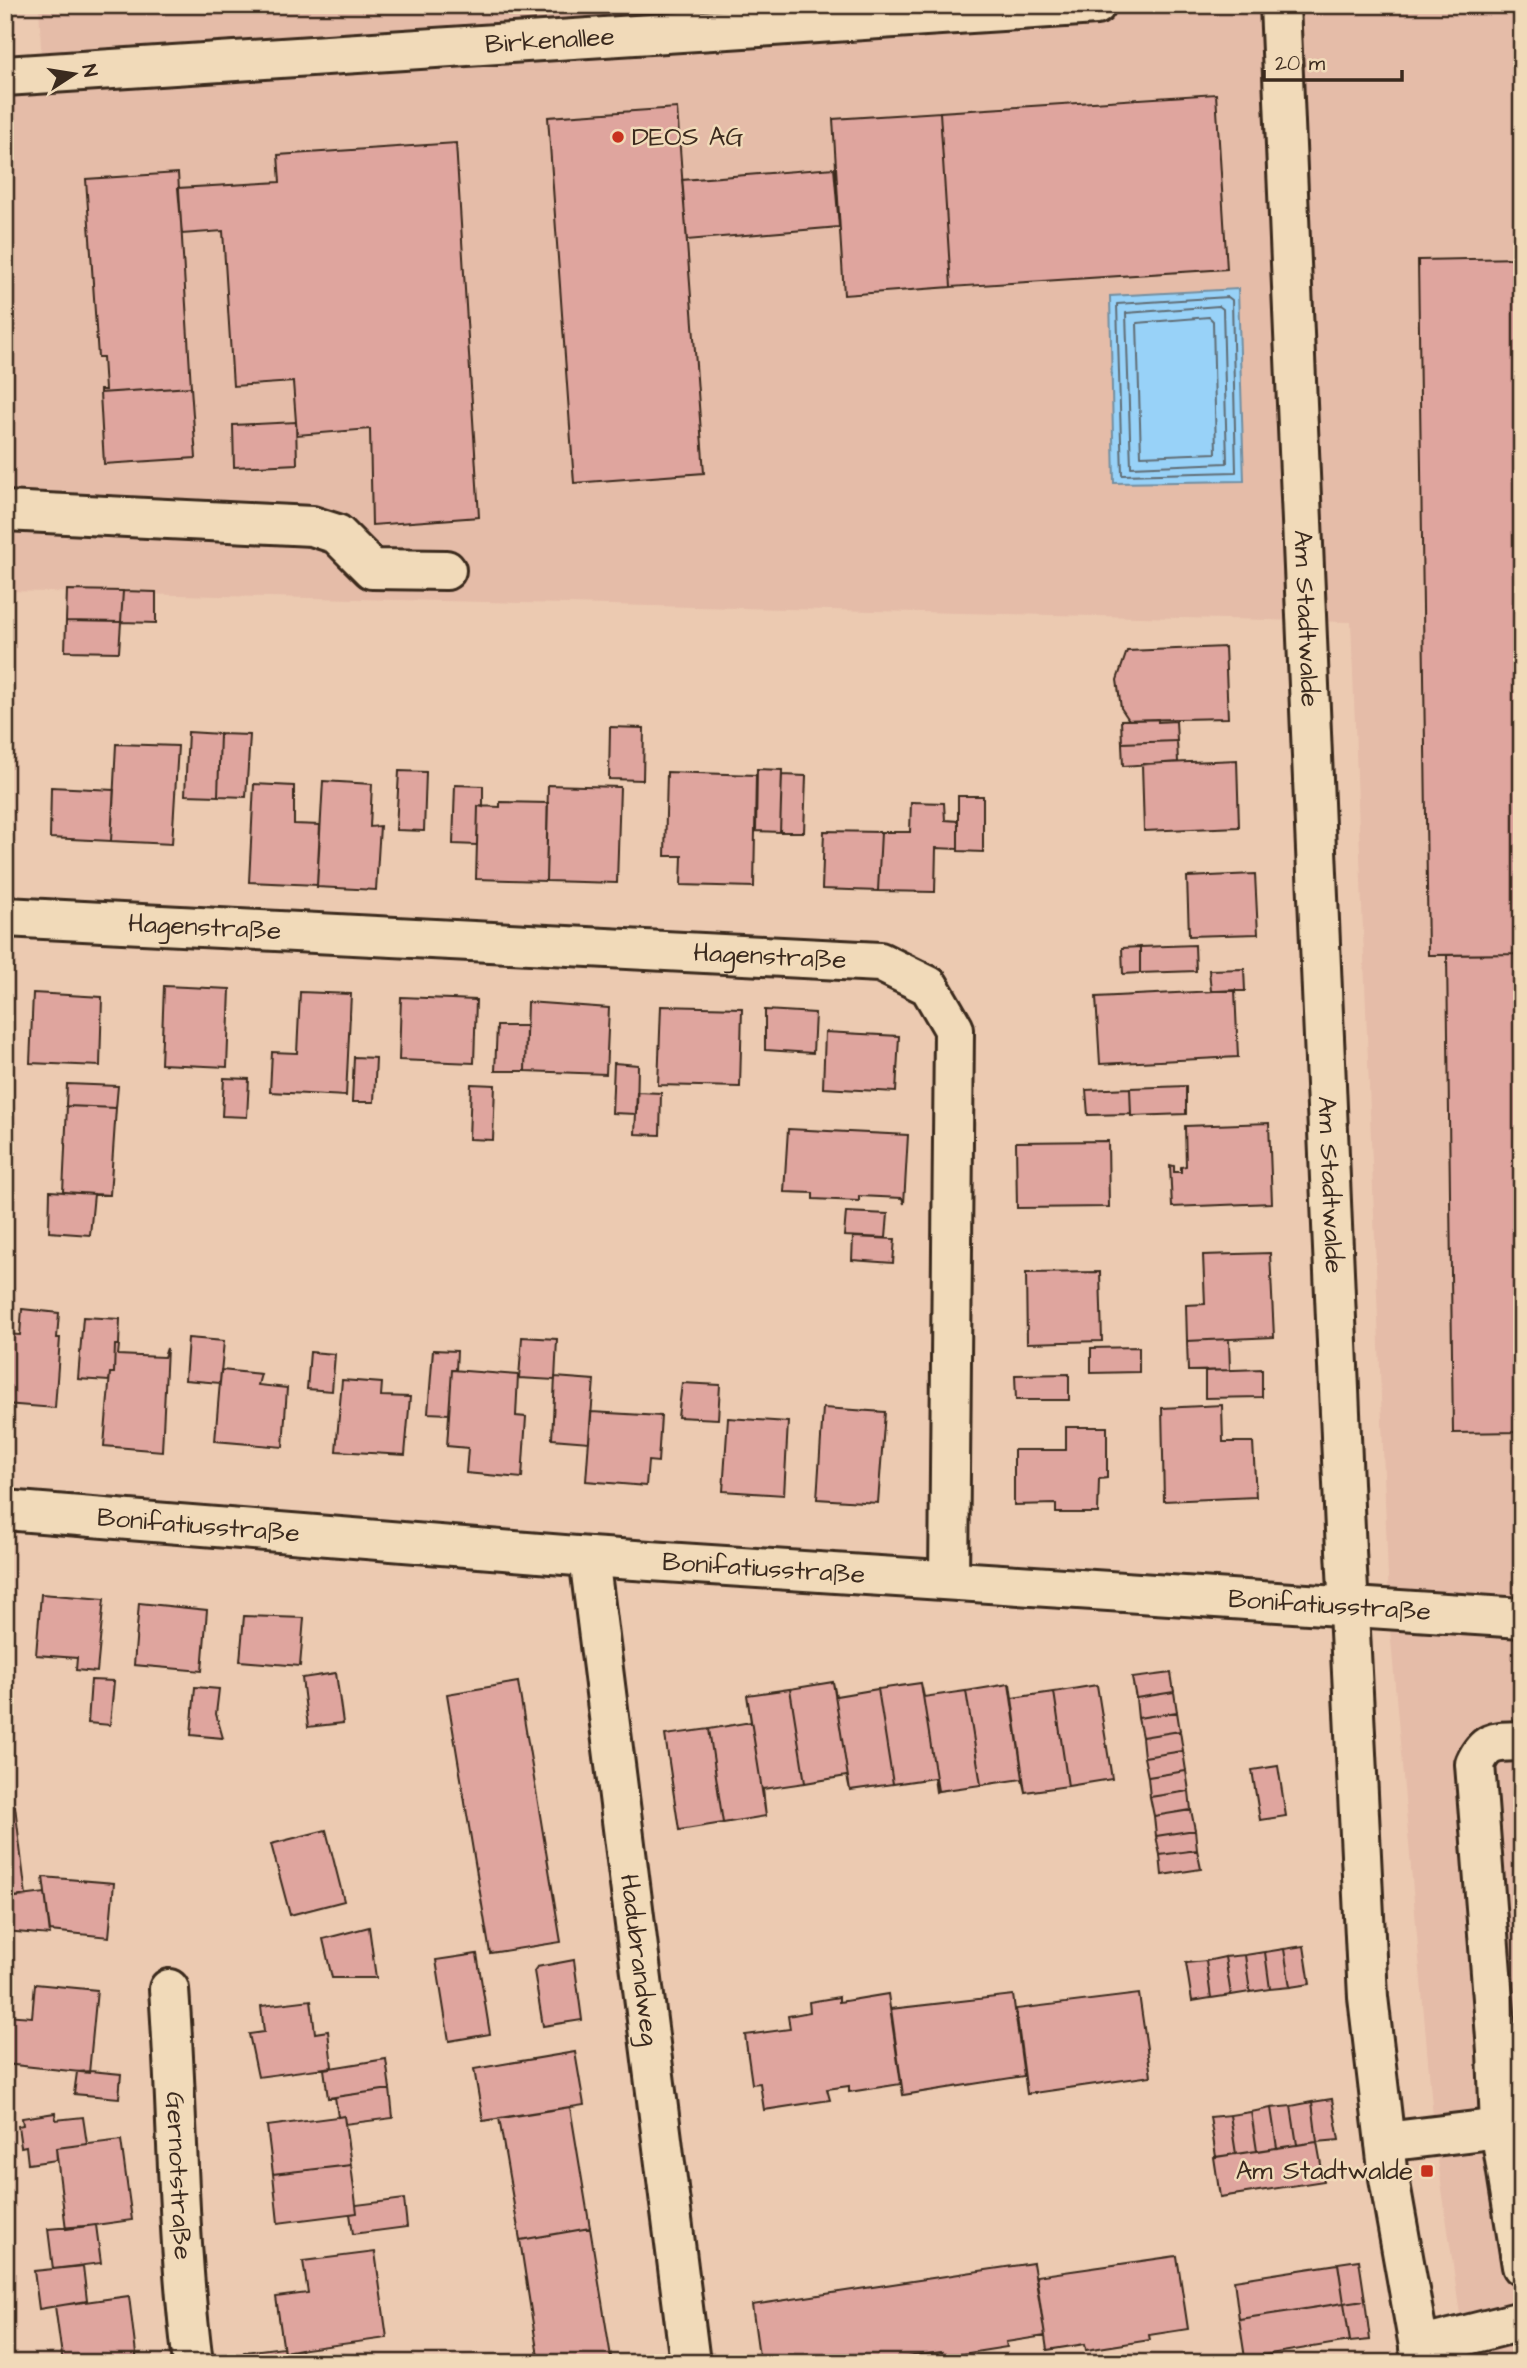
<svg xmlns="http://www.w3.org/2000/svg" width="1527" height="2368" viewBox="0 0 1527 2368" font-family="'Architects Daughter',sans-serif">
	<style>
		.built { fill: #e5bca8 }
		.water { fill: #98d2f8; stroke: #738fa1; stroke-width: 2 }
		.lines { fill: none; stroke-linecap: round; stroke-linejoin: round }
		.shore { stroke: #606d75; stroke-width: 2 }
		.building { fill: #dfa59e; stroke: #3b2a1e; stroke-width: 2 }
		.minor-casing { stroke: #3b2a1e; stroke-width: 44 }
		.minor { stroke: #f1dab9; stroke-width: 38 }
		.poi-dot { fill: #c8321e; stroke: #f1dab9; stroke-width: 2.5 }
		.labels { text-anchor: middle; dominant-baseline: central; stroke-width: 5; stroke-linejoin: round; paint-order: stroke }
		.street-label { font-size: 26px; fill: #3b2a1e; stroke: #f1dab9 }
		.poi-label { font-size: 26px; fill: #3b2a1e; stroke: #f1dab9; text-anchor: start }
	</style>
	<rect width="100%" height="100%" fill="#eccab1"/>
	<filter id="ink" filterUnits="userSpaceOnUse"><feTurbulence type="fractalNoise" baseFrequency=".0143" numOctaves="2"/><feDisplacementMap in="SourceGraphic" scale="14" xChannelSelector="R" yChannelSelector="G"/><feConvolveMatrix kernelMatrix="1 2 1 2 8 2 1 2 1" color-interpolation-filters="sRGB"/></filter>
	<g filter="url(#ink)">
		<path class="built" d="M39,5H1522V2363H1467L1435,2140L1390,1629L1351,622L5,591V94L43,90Z"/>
		<path class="water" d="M1238,289L1244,481L1114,483L1110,296Z"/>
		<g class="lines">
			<path class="shore" d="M1228,297L1232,300L1236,472L1122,475L1117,304Z
				M1219,306L1223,309L1227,463L1131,467L1126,313Z
				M1209,317L1213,321L1216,453L1141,456L1137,323Z"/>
		</g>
		<path class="building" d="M1216,94L1227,269L951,287L940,112Z
			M677,108L704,473L574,483L548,117Z
			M940,112L951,287L844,295L833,119Z
			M456,143L479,517L372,525L370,429L297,435L293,382L233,386L223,231L182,234L178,188L280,182L278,155Z
			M834,168L839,227L687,240L682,180Z
			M178,173L191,387L100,393V390H105L103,357H98L86,179Z
			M1522,258V954L1428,955L1418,260Z
			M191,387L196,458L104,464L100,393Z
			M296,422L297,464L234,467L233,425Z
			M67,590L123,591L121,622L66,621Z
			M123,591L156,592V623L121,622Z
			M66,621L121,622L119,652L65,651Z
			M1225,647L1228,718L1129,720L1121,708L1117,680L1127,651Z
			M1158,719V722L1176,721L1177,741L1122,743L1121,720Z
			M610,727L644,728L643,780L609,779Z
			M188,732L220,734L218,796L185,795Z
			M220,734L250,735L246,797L218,796Z
			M1177,741L1178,762L1123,766L1122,743Z
			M116,744L178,746L172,844L111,841Z
			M1237,760L1239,827L1144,831L1142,764Z
			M757,769L782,770L780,832L756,831Z
			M399,771L426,772L424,831L396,830Z
			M667,772L756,775L754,887L681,885L682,856H665Z
			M782,775L806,776L804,832H780Z
			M323,781L372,784L370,827L380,826L376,890L317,887Z
			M254,784L294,786V824L320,825L317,885L249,882Z
			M455,785L483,786V807L478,806L477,845L453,844Z
			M548,785L620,787L617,883L546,881Z
			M51,787L114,790L111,841L50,838Z
			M958,796H983V852L958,851Z
			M500,802L548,803L546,881L476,879L478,806L500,807Z
			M911,802L944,803L945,820L958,821V849L936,848L935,892L878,891L881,832H910Z
			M824,831L881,832L878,891L822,889Z
			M1255,874L1258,934L1189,936L1187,877Z
			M1195,945L1196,971L1140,973V947Z
			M1140,947V973L1123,974L1122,948Z
			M1522,954V1432L1453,1433L1447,955Z
			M1244,969L1245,991H1211L1209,970Z
			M164,986L230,989L227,1067L161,1064Z
			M1235,990L1238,1057L1100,1064L1096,997Z
			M300,992L351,994L346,1096L270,1092L272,1052L297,1053Z
			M33,993L102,997L100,1066L30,1063Z
			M401,997L476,1000L474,1063L399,1060Z
			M527,1002L609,1008L606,1074L525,1071Z
			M661,1006L742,1008L740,1087L658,1085Z
			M765,1010L815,1013L813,1053L765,1050Z
			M497,1026H526L525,1071H495Z
			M825,1032L899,1036L896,1092L823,1088Z
			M354,1057L376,1058L374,1102H352Z
			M614,1063L638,1065L637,1114L612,1113Z
			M224,1078L249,1079L247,1117L222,1116Z
			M67,1084L118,1086L116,1108L66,1106Z
			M471,1084L495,1085L493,1140L469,1139Z
			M1186,1086V1114L1131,1116L1130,1088Z
			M1130,1088L1131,1114L1088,1115L1086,1090Z
			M637,1092L661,1093L660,1135L635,1134Z
			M67,1106L116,1108L110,1195L63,1192Z
			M1269,1123L1272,1203L1172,1207L1170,1165L1174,1166V1172H1181V1167L1186,1166L1185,1126Z
			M788,1129L908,1135L904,1204L902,1198L859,1196V1201L813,1199V1193L784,1192Z
			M1108,1141L1109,1207L1017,1208L1016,1142Z
			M50,1191L94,1194L90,1235L49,1232Z
			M846,1212L888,1214L886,1238L844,1236Z
			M853,1237L895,1239L893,1263L852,1260Z
			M1270,1253L1274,1337L1187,1341L1186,1305L1205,1304L1203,1255Z
			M1100,1272L1102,1341L1027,1343L1026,1273Z
			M22,1309L59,1313L57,1338H60L55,1408L5,1404V1334L20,1335Z
			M83,1317L120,1319L119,1345H115L114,1373H110L109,1381L78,1379Z
			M522,1337L557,1339L555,1380L519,1378Z
			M188,1338L224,1341L220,1383L185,1380Z
			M1229,1339L1230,1370L1188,1371L1187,1341Z
			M115,1345H119L118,1355L139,1356L164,1357L167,1348L162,1451L104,1446L110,1373H114Z
			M1139,1347V1372L1091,1373V1348Z
			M433,1350L457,1351L456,1370H452L449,1414L428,1413Z
			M310,1352L335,1354L332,1391L307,1389Z
			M1262,1369V1397L1205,1398V1371Z
			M221,1370L261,1374L258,1385L287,1388L283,1447L215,1441Z
			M452,1370L518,1375L516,1416L526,1417L522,1478L466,1473L468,1448L447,1446Z
			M1069,1374V1400H1016L1015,1375Z
			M555,1377L594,1380L589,1442L552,1439Z
			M342,1380L382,1383L381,1396L410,1397L405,1455L336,1451Z
			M682,1383L720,1385L718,1419L678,1417Z
			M1222,1405L1223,1442H1253L1256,1497L1164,1501L1162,1408Z
			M823,1408L885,1412L878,1503L817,1499Z
			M591,1412L661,1416L658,1462L648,1461L646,1486L586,1481Z
			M728,1418L788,1422L784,1495L723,1491Z
			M1066,1427H1107V1478L1099,1479L1098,1513H1056V1504L1014,1505V1450H1066Z
			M41,1594L104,1599L97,1672L76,1670L77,1658L36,1655Z
			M139,1603L207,1610L202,1671L134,1665Z
			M244,1616L304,1618L300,1666L240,1661Z
			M336,1673L343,1723L308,1727L302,1678Z
			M1171,1673L1174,1692L1136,1698L1132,1678Z
			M91,1680L114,1681L110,1725L88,1723Z
			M518,1682L561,1942L490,1953L447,1694Z
			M833,1682L836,1696L878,1689L893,1784L850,1790Z
			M833,1682L850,1790L847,1776L805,1783L790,1689Z
			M921,1683L924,1697L966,1691L981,1785L938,1791Z
			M921,1683L938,1791L936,1792L934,1778L893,1784L878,1689Z
			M1009,1684L1025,1792L1022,1779L981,1785L966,1691Z
			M1010,1684L1012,1698L1054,1692L1068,1786L1025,1792Z
			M1097,1685L1112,1779L1068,1786L1054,1692Z
			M195,1687L219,1689L216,1714L223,1738L191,1735Z
			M790,1689L805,1783L763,1789L766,1816L747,1695Z
			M1174,1692L1177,1712L1138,1718L1136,1698Z
			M747,1695L766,1816L723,1823L709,1729L751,1722Z
			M1177,1712L1180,1731L1142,1737L1138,1718Z
			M709,1729L723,1823L679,1830L665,1735Z
			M1180,1731L1183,1751L1144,1757L1142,1737Z
			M1183,1751L1186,1771L1148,1777L1144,1757Z
			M1278,1766L1286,1816L1260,1820L1252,1770Z
			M1186,1771L1189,1791L1150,1797L1148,1777Z
			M1189,1791L1191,1810L1154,1816L1150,1797Z
			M15,1806L26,1896L5,1898V1808Z
			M1191,1810L1195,1830L1156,1836L1154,1816Z
			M326,1830L344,1901L290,1915L271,1844Z
			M1195,1830L1197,1850L1160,1855L1156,1836Z
			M1197,1850L1201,1869L1162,1875L1160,1855Z
			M43,1877L114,1883L109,1937L50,1931Z
			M45,1893L50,1935L5,1931V1898Z
			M369,1927L376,1978H332L323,1939Z
			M1304,1946L1310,1984L1290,1987L1284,1949Z
			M1284,1949L1290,1987L1270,1989L1265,1952Z
			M1265,1952L1270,1989L1250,1992L1245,1955Z
			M477,1954L490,2034L449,2041L436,1960Z
			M1245,1955L1250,1992L1231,1995L1225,1957Z
			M1225,1957L1231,1995L1211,1998L1206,1961Z
			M574,1960L582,2020L543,2026L534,1971L537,1967Z
			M1206,1961L1211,1998L1192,2001L1186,1963Z
			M35,1984L97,1990L89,2073L5,2064V2015L32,2017Z
			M888,1994L901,2084L849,2092V2086L827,2089L830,2100L764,2110L760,2083L752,2084L745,2035L790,2029L788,2016L810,2012L809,2002L839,1997V2002Z
			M1139,1994L1151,2076L1027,2094L1016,2009Z
			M1013,1995L1024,2076L903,2095L891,2009Z
			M311,2000L315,2033L328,2031L332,2067L258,2077L249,2034L264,2032L261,2006Z
			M575,2052L584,2105L483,2121L474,2069Z
			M386,2059L390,2089L328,2098L324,2069Z
			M90,2071L121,2074L119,2098L74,2094L77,2072Z
			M390,2089L393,2118L345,2124L344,2116L338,2117L335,2097Z
			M1332,2099L1339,2140L1317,2142L1312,2102Z
			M1312,2102L1317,2142L1297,2145L1291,2106Z
			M1291,2106L1297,2145L1277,2148L1271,2108Z
			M570,2107L590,2228L520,2240L499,2118Z
			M1271,2108L1277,2148L1257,2151L1251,2112Z
			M1251,2112L1257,2151L1236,2154L1230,2115Z
			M55,2113L56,2120L83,2117L87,2144L56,2148L57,2160L28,2164L26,2146L21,2147L18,2126L23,2125L22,2118Z
			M1230,2115L1236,2154L1216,2157L1210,2117Z
			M344,2116L351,2165L273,2174L267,2126Z
			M121,2140L132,2220L66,2229L56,2148Z
			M1317,2142L1324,2181L1220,2197L1214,2157Z
			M351,2165L357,2213L278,2223L273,2174Z
			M404,2199L407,2227L353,2234L350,2214L357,2213L356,2205Z
			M96,2225L101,2263L53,2269L48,2229Z
			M590,2228L612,2363H539L520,2240Z
			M375,2252L387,2338L284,2352L276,2297L308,2293L303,2261Z
			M1177,2256L1188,2329L1149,2335L1150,2340L1086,2350L1085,2344L1047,2350L1036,2276Z
			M1359,2260L1365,2300L1344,2303L1338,2263Z
			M1033,2263L1045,2336L1006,2342L1007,2347L943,2357L942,2352L866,2363H760L752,2305Z
			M1338,2264L1344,2303L1239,2319L1234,2280Z
			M83,2266L87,2301L39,2309L34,2271Z
			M129,2296L137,2363H63L55,2306Z
			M1365,2300L1370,2340L1350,2342L1344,2303Z
			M1344,2303L1350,2341L1245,2358L1239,2319Z
			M283,2347L284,2352L301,2349L303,2363H246L244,2352Z"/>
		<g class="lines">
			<defs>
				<g id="minor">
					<path id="s1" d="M1280,5L1345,1530L1368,1997L1389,2178L1422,2363"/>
					<path id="s2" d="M5,76L1096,5"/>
					<path d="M5,511L312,526L337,534L372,569L446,570"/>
					<path id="s3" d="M5,917L880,962L929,986L954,1029L949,1580"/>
					<path id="s4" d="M5,1510L589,1557L1522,1618"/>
					<path id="s5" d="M589,1557L690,2363"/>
					<path id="s6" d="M169,1989C178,2114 177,2239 193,2363"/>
					<path d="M1497,2051L1475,1764C1486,1739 1497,1742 1522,1741"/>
					<path d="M1500,2128L1522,2266"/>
					<path d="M1385,2142L1500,2128L1497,2051L1521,2050"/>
					<path d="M1419,2347L1522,2321"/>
				</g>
			</defs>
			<use href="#minor" class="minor-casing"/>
			<use href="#minor" class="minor"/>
		</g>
	</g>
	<g class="poi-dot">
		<circle cx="618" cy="137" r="7"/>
		<rect x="1420" y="2164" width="14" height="14" rx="3.5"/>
	</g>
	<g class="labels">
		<g class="street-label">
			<text stroke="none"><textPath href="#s2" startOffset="546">Birkenallee</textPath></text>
			<text stroke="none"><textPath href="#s1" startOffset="614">Am Stadtwalde</textPath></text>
			<text stroke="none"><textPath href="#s3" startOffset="200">Hagenstraße</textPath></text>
			<text stroke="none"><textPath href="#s3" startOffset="766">Hagenstraße</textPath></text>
			<text stroke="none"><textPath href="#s1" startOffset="1181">Am Stadtwalde</textPath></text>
			<text stroke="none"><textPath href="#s4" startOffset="194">Bonifatiusstraße</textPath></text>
			<text stroke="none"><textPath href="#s4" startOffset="761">Bonifatiusstraße</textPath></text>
			<text stroke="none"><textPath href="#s4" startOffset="1328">Bonifatiusstraße</textPath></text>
			<text stroke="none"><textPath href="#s5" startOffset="406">Hadubrandweg</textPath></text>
			<text stroke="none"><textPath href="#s6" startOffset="187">Gernotstraße</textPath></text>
		</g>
		<g class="poi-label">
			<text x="632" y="137">DEOS AG</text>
			<text x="1413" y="2171" text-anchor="end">Am Stadtwalde</text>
		</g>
	</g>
	<rect width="1527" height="2368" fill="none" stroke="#f1dab9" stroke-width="28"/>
	<rect x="14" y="14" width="1499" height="2340" fill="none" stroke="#3b2a1e" stroke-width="2.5" filter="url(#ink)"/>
	<g transform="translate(74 74) rotate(78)" stroke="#f1dab9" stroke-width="5" paint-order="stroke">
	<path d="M0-5L12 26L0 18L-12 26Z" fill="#3b2a1e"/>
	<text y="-10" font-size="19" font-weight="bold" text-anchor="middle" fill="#3b2a1e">N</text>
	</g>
	<path d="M1264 70v10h138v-10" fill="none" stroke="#3b2a1e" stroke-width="3.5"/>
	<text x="1275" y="70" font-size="21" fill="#3b2a1e" stroke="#f1dab9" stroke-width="5" paint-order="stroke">20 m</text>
</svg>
